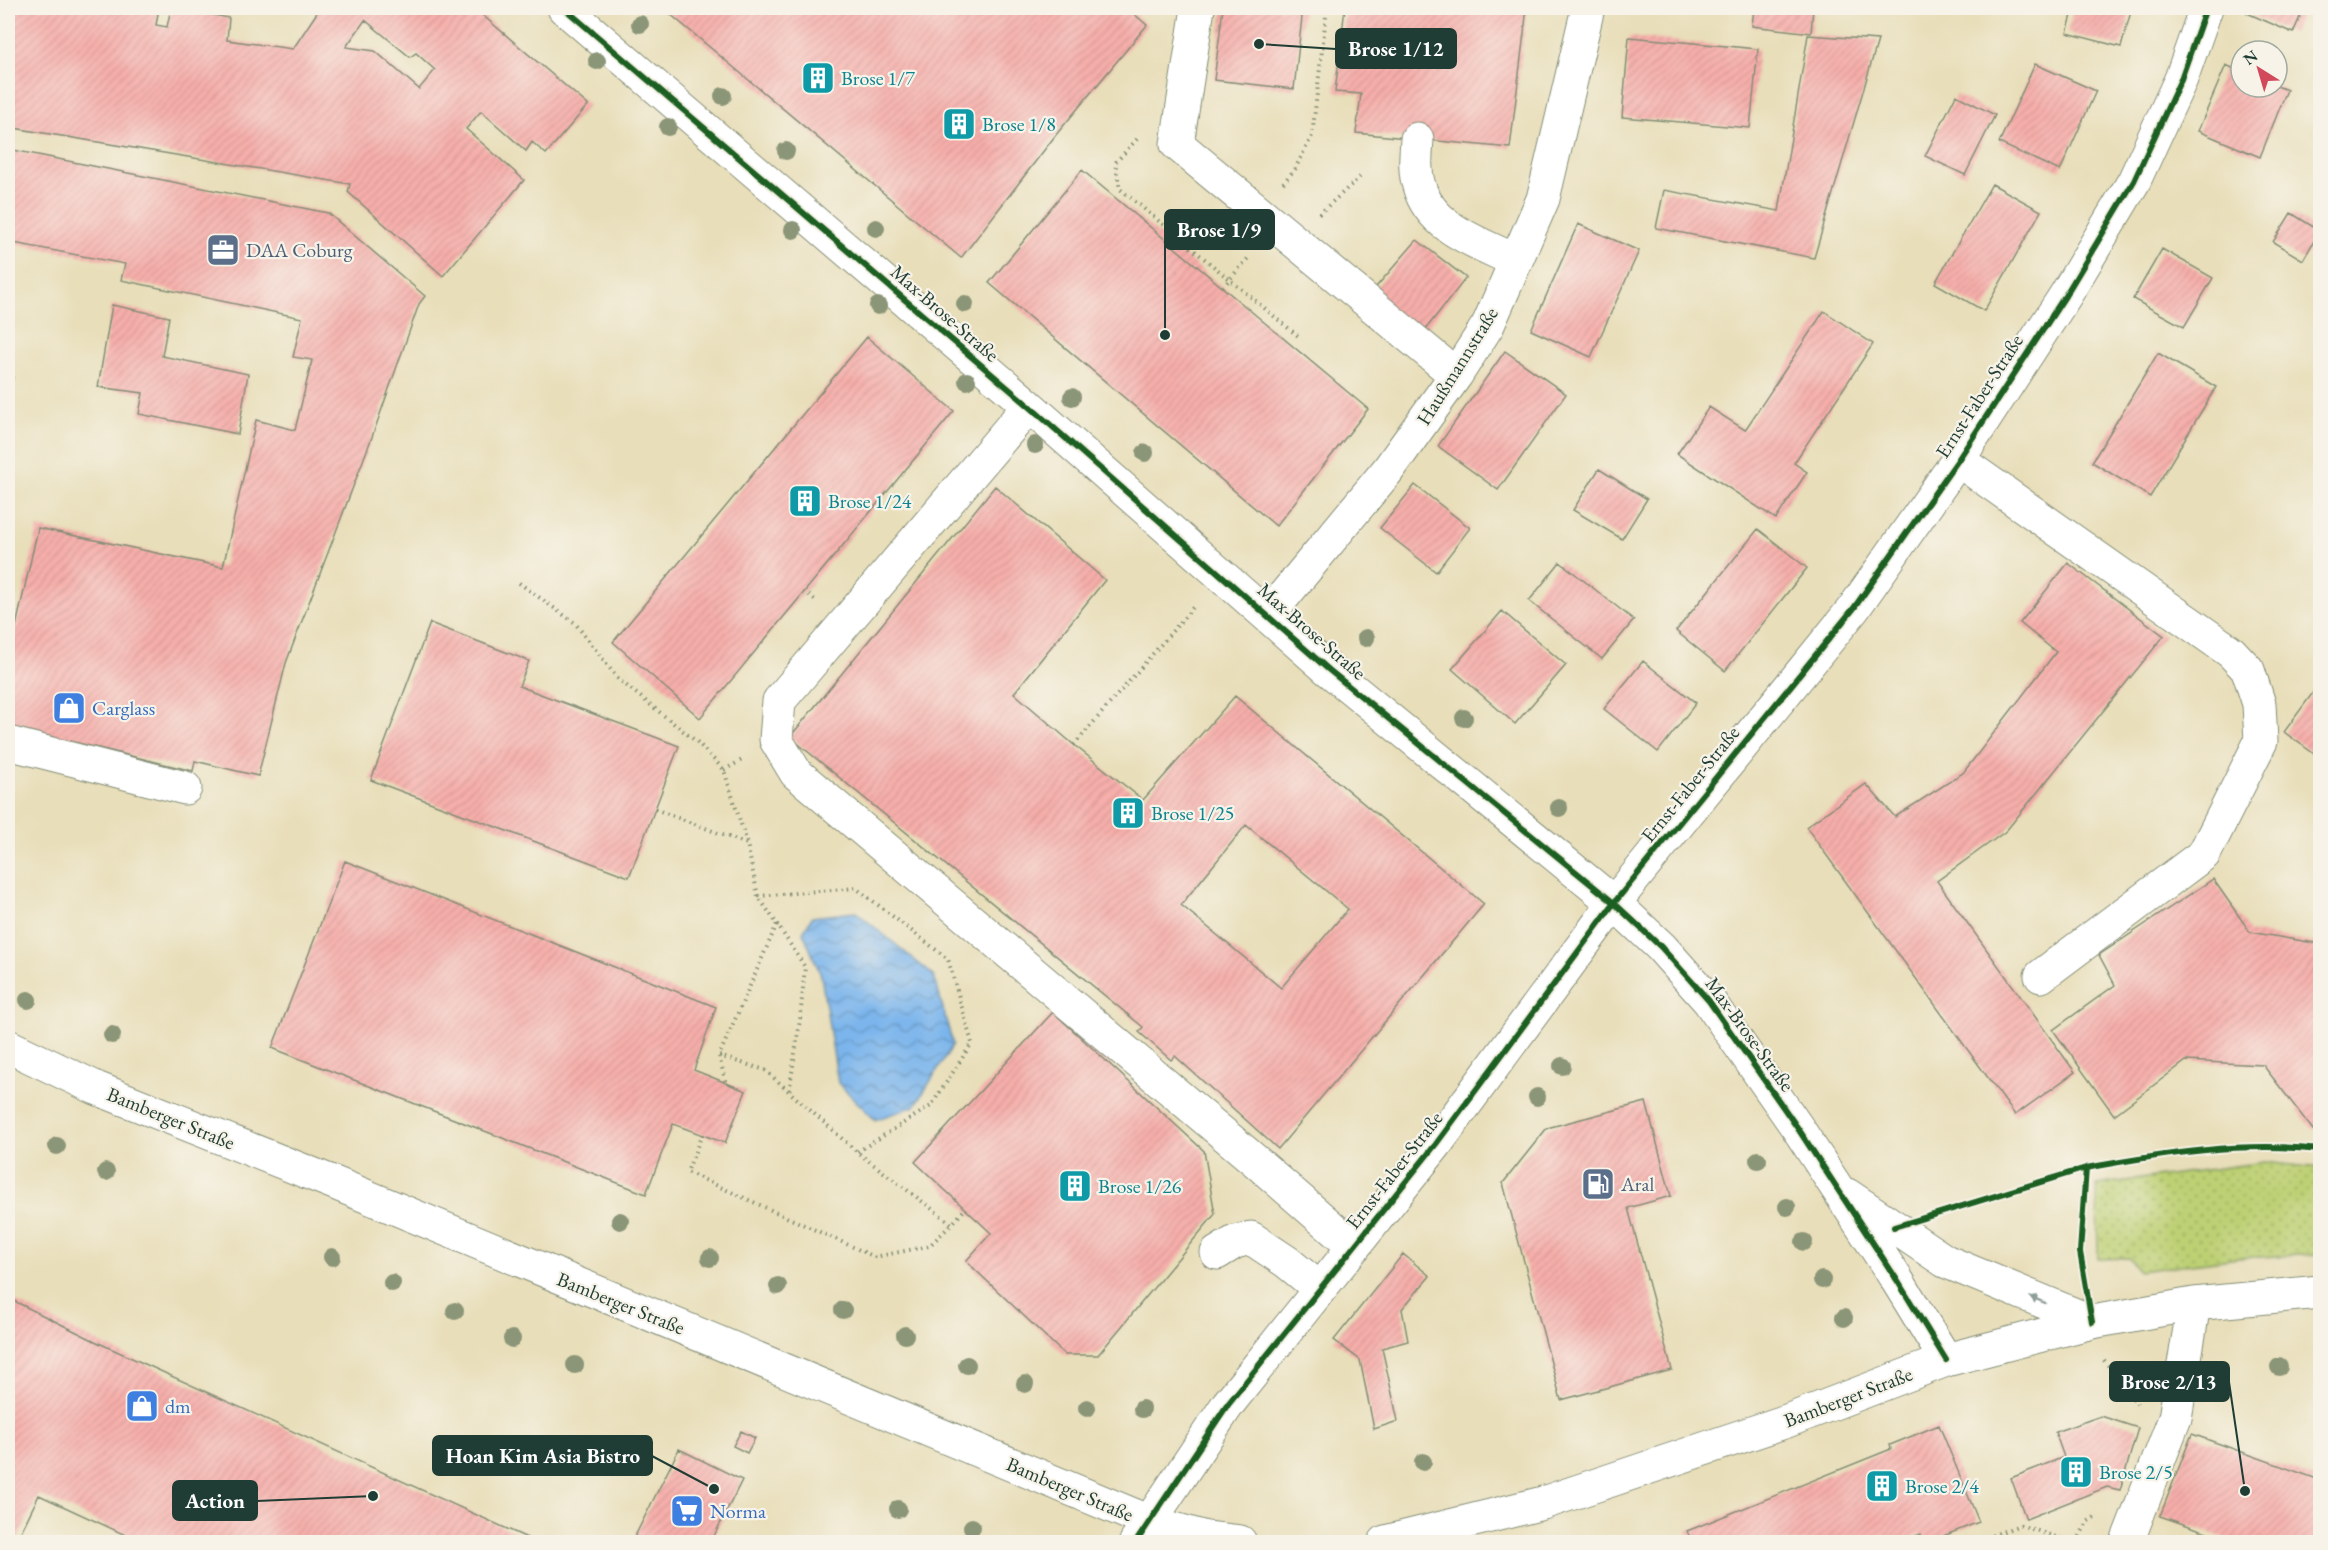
<svg xmlns="http://www.w3.org/2000/svg" width="2328" height="1550" viewBox="0 0 2328 1550" font-family="'EB Garamond',serif">
	<style>
		.grass { fill: url(#grass-dots); stroke: #6e8654; stroke-width: 1.5 }
		.water { fill: url(#water-waves); stroke: #4d7990; stroke-width: 1.5 }
		.building { fill: url(#building-hatch); fill-rule: evenodd }
		.lines { fill: none; stroke-linecap: round; stroke-linejoin: round }
		.minor-casing { stroke: #848e76; stroke-width: 35 }
		.path { stroke: #848e76; stroke-width: 4; stroke-dasharray: 1.5 4.5; stroke-linecap: butt }
		.minor { stroke: #fff; stroke-width: 33 }
		.cycleway-casing { stroke: #f7f3e8; stroke-width: 10 }
		.cycleway { stroke: #1b5e20; stroke-width: 6 }
		.tree { fill: #8b9577 }
		.oneway { fill: #8f9e9a }
		.labels { text-anchor: middle; dominant-baseline: central; stroke-width: 4.5; stroke-linejoin: round; paint-order: stroke }
		.culture-label { font-size: 20px; fill: #0d838f; stroke: #f7f3e8; text-anchor: start }
		.service-label { font-size: 20px; fill: #4e5e75; stroke: #f7f3e8; text-anchor: start }
		.street-label { font-size: 20px; fill: #1f3d34; stroke: #f7f3e8 }
		.shop-label { font-size: 20px; fill: #366cbe; stroke: #f7f3e8; text-anchor: start }
		.leader { fill: none; stroke: #1f3d34; stroke-width: 2 }
		.callout-dot { fill: #1f3d34; stroke: #f7f3e8; stroke-width: 2 }
		.callout { fill: #1f3d34; stroke: #1f3d34; stroke-width: 2 }
		.callout-label { font-size: 21px; text-anchor: middle; font-weight: bold; fill: #fff }
	</style>
	<defs>
		<pattern id="grass-dots" width="8" height="8" patternUnits="userSpaceOnUse" patternTransform="scale(1.5)"><rect width="8" height="8" fill="#bdd073"/><path d="M2 2h.1M6 6h.1" fill="none" stroke="#99aa5f" stroke-width="1.8" stroke-linecap="round"/></pattern>
		<pattern id="water-waves" width="16" height="10" patternUnits="userSpaceOnUse" patternTransform="scale(1.5)"><rect width="16" height="10" fill="#7bb5ec"/><path d="M0 5q4-4 8 0t8 0" fill="none" stroke="#6494c0"/></pattern>
		<pattern id="building-hatch" width="6" height="6" patternUnits="userSpaceOnUse" patternTransform="scale(1.5)"><rect width="6" height="6" fill="#f7afab"/><path d="M-1 1l2-2M0 6l6-6M5 7l2-2" fill="none" stroke="#d39794"/></pattern>
	</defs>
	<rect width="100%" height="100%" fill="#f7f3e8"/>
	<filter id="ink" filterUnits="userSpaceOnUse"><feTurbulence type="fractalNoise" baseFrequency=".0167" numOctaves="2"/><feDisplacementMap in="SourceGraphic" scale="12" xChannelSelector="R" yChannelSelector="G"/><feConvolveMatrix kernelMatrix="1 2 1 2 8 2 1 2 1" color-interpolation-filters="sRGB"/></filter>
	<filter id="wash" filterUnits="userSpaceOnUse"><feTurbulence type="fractalNoise" baseFrequency=".008" numOctaves="4" result="noise"/><feDisplacementMap in="SourceGraphic" scale="24" xChannelSelector="R" yChannelSelector="G"/><feGaussianBlur stdDeviation="1.35" result="paint"/><feColorMatrix in="noise" values="0 0 0 0 0 0 0 0 0 0 0 0 0 0 0 0 0 1.4 0 .05"/><feComposite in="paint" operator="in"/></filter>
	<g filter="url(#wash)">
		<rect width="100%" height="100%" fill="#e8deb9"/>
		<path class="grass" d="M2264,1162L2320,1168V1254L2238,1258L2139,1271L2129,1258L2098,1259L2097,1185Z"/>
		<path class="water" d="M856,912L934,976L953,1045L915,1106L875,1120L838,1083L821,975L803,932L812,917Z"/>
		<g id="blocks">
			<path class="building" d="M8,8H159L156,25L167,27L171,8H179L229,18L227,40L293,49L320,8H474L588,105L546,154L532,142L526,151L481,111L466,129L524,180L443,276L348,192L350,184L8,127ZM365,20L410,57L416,53L435,70L419,89L375,51L346,47Z
				M663,8H1127L1147,25L1055,136L961,258Z
				M1223,8H1303L1294,89L1214,80Z
				M1345,8H1527L1510,148L1356,133L1361,94L1335,92Z
				M1754,8H1813L1811,33L1752,26Z
				M2074,8H2132L2121,47L2067,33Z
				M2249,8H2304L2293,33L2247,13Z
				M1808,35L1878,40L1814,258L1656,228L1664,190L1779,211Z
				M1629,37L1758,49L1750,128L1622,117Z
				M2035,64L2096,91L2060,171L1999,143Z
				M2226,65L2241,72V87L2277,86L2287,90L2260,157L2198,131Z
				M1956,95L1995,115L1965,175L1925,156Z
				M8,149L328,213L425,296L419,304L372,437L286,663L258,776L195,761L193,771L8,726V662L38,528L223,567L256,420L295,430L312,360L293,357L302,318L121,280L125,264L8,242Z
				M1082,170L1368,409L1276,526L989,283Z
				M1992,184L2041,211L1984,311L1935,283Z
				M2291,213L2320,231L2303,260L2273,242Z
				M1578,224L1639,251L1591,357L1531,330Z
				M1417,240L1466,278L1421,335L1370,294Z
				M2162,249L2213,278L2184,327L2133,299Z
				M112,305L169,317L162,356L248,374L238,434L139,414L143,393L98,387Z
				M1824,311L1873,344L1794,463L1807,472L1776,519L1677,454L1709,407L1745,430Z
				M867,337L954,411L700,718L613,642Z
				M1505,351L1566,394L1498,490L1438,446Z
				M2158,353L2216,387L2150,497L2092,462Z
				M8,376L13,377L9,397H8Z
				M1599,469L1647,499L1622,539L1573,510Z
				M1415,485L1470,528L1436,572L1380,528Z
				M995,486L1105,580L1014,693L1074,745L1143,800L1235,696L1484,904L1278,1149L1175,1056L1171,1060L1139,1032L1143,1027L790,737ZM1246,825L1348,909L1281,988L1181,905Z
				M1758,529L1807,568L1725,671L1676,631Z
				M1560,562L1634,620L1602,659L1529,601Z
				M2068,563L2164,636L2006,831L1937,881L2075,1072L2015,1115L1806,827L1866,784L1895,817L1963,773L2056,652L2020,623Z
				M1502,611L1566,665L1515,724L1452,669Z
				M430,623L529,661L519,686L679,746L629,877L371,780Z
				M1643,661L1696,703L1658,752L1604,709Z
				M2320,683V758L2284,732Z
				M345,861L716,1007L694,1070L746,1091L725,1143L673,1124L646,1194L272,1048Z
				M2213,879L2250,932L2320,944V1125L2313,1130L2263,1065L2186,1061L2114,1115L2053,1030L2115,985L2099,955Z
				M1053,1012L1204,1151L1215,1214L1098,1355H1065L966,1261L991,1233L915,1162Z
				M1646,1102L1671,1196L1628,1208L1672,1370L1561,1400L1503,1183L1547,1128Z
				M1403,1254L1430,1276L1402,1309L1408,1341L1382,1348L1398,1421L1374,1429L1360,1360L1334,1340Z
				M8,1298L101,1344L536,1542H130L132,1538L39,1495L16,1542H8Z
				M2101,1416L2138,1428L2120,1490L2107,1487L2026,1519L2011,1478L2064,1457L2055,1432Z
				M1939,1425L1979,1522L1928,1542H1924L1921,1534L1899,1542H1692L1687,1531L1891,1449L1890,1445Z
				M741,1431L755,1438L747,1453L733,1446Z
				M2192,1434L2320,1480V1542H2236L2160,1516Z
				M679,1449L742,1480L711,1542H632Z"/>
		</g>
	</g>
	<g filter="url(#ink)">
		<use href="#blocks" fill-opacity="0" stroke="#848e76" stroke-width="1.5"/>
		<g class="lines">
			<defs>
				<path id="minor" d="M564,8L1029,406L1329,670L1614,903L1661,947L1709,1001L1799,1130L1897,1280L1946,1360
					M1198,8L1177,144L1456,375
					M1417,139C1416,155 1414,171 1419,186C1431,229 1480,243 1516,261
					M1029,406L779,701L776,740L796,773L1259,1164L1354,1247
					M1958,460L2231,652L2248,670L2259,704L2261,741L2204,854L2041,976
					M1268,615L1388,470L1456,375L1488,325L1543,199L1588,8
					M8,743L185,788
					M8,1046L96,1088L332,1182L1150,1522L1206,1538L1240,1542
					M1847,1195L1945,1261L2092,1322
					M1217,1253L1235,1242L1251,1238L1287,1262L1320,1289
					M1136,1542L1228,1404L1436,1144L1614,903L1854,608L1958,460L2065,296L2134,181L2181,79L2206,8
					M1385,1542L1543,1503L1787,1421L1946,1360L2092,1322L2194,1304L2320,1292
					M2127,1542L2175,1418L2194,1304"/>
			</defs>
			<use href="#minor" class="minor-casing"/>
			<path class="path" d="M1137,139L1115,163L1120,189L1298,336
				M1283,183L1295,169L1312,136L1327,8
				M1319,214L1360,177
				M1223,287L1250,256
				M519,583L575,623L618,679L697,742L724,770L747,843
				M804,591L815,600
				M1074,745L1195,605
				M724,770L744,759
				M655,809L747,844L758,896L777,924L719,1056L726,1083
				M758,896L856,888L948,959L972,1043L931,1106L857,1152
				M777,924L805,967L800,1020L789,1093
				M719,1056L765,1070L857,1152L952,1224L965,1209
				M702,1134L687,1172L875,1257L929,1246L952,1224
				M2104,1360L2137,1404
				M1944,1536L1946,1542
				M1975,1542L2020,1525L2071,1542
				M2077,1542L2087,1522L2095,1517"/>
			<use href="#minor" class="minor"/>
			<defs>
				<path id="cycleway" d="M564,8L1029,406L1329,670L1614,903L1661,947L1709,1001L1799,1130L1897,1280L1946,1360
					M1894,1227L2086,1168
					M2092,1322L2080,1252L2086,1168C2162,1154 2243,1141 2320,1150
					M1136,1542L1228,1404L1436,1144L1614,903L1854,608L1958,460L2065,296L2134,181L2181,79L2206,8"/>
			</defs>
			<use href="#cycleway" class="cycleway-casing"/>
			<use href="#cycleway" class="cycleway"/>
		</g>
		<g class="tree">
			<circle cx="640" cy="24" r="9"/>
			<circle cx="597" cy="61" r="9"/>
			<circle cx="723" cy="96" r="9"/>
			<circle cx="668" cy="127" r="9"/>
			<circle cx="786" cy="151" r="9"/>
			<circle cx="876" cy="228" r="9"/>
			<circle cx="793" cy="230" r="9"/>
			<circle cx="965" cy="304" r="9"/>
			<circle cx="878" cy="306" r="9"/>
			<circle cx="967" cy="381" r="9"/>
			<circle cx="1072" cy="397" r="9"/>
			<circle cx="1035" cy="445" r="9"/>
			<circle cx="1145" cy="453" r="9"/>
			<circle cx="1366" cy="638" r="9"/>
			<circle cx="1464" cy="718" r="9"/>
			<circle cx="1559" cy="808" r="9"/>
			<circle cx="28" cy="1000" r="9"/>
			<circle cx="112" cy="1035" r="9"/>
			<circle cx="1562" cy="1066" r="9"/>
			<circle cx="1537" cy="1097" r="9"/>
			<circle cx="57" cy="1146" r="9"/>
			<circle cx="1758" cy="1160" r="9"/>
			<circle cx="106" cy="1172" r="9"/>
			<circle cx="1787" cy="1207" r="9"/>
			<circle cx="620" cy="1221" r="9"/>
			<circle cx="1804" cy="1242" r="9"/>
			<circle cx="332" cy="1257" r="9"/>
			<circle cx="710" cy="1258" r="9"/>
			<circle cx="1822" cy="1280" r="9"/>
			<circle cx="392" cy="1283" r="9"/>
			<circle cx="778" cy="1286" r="9"/>
			<circle cx="843" cy="1310" r="9"/>
			<circle cx="455" cy="1311" r="9"/>
			<circle cx="1844" cy="1318" r="9"/>
			<circle cx="905" cy="1335" r="9"/>
			<circle cx="512" cy="1339" r="9"/>
			<circle cx="575" cy="1365" r="9"/>
			<circle cx="967" cy="1365" r="9"/>
			<circle cx="2279" cy="1367" r="9"/>
			<circle cx="1025" cy="1384" r="9"/>
			<circle cx="1087" cy="1408" r="9"/>
			<circle cx="1142" cy="1409" r="9"/>
			<circle cx="1423" cy="1462" r="9"/>
			<circle cx="898" cy="1509" r="9"/>
			<circle cx="972" cy="1527" r="9"/>
		</g>
		<defs><path id="oneway-solid" d="M-6-.8H1V-3.2L6.5 0L1 3.2V.8H-6Z" transform="scale(1.5)"/></defs>
		<use class="oneway" href="#oneway-solid" transform="translate(2038 1300) rotate(-157)"/>
	</g>
	<defs>
		<symbol id="building-square" viewBox="-11 -11 22 22"><rect x="-9" y="-9" width="18" height="18" rx="4" fill="#0f9aa8" stroke="#f7f3e8"/><path d="M-4-6H4V6H1V3H-1V6H-4ZM-2.5-4.3h1.7v1.8h-1.7ZM.8-4.3h1.7v1.8H.8ZM-2.5-1h1.7V.8h-1.7ZM.8-1h1.7V.8H.8Z" fill="#fff"/></symbol>
		<symbol id="office-square" viewBox="-11 -11 22 22"><rect x="-9" y="-9" width="18" height="18" rx="4" fill="#5c6f8a" stroke="#f7f3e8"/><path d="M-6-3h4V-5.5h4V-3h4V5H-6ZM-1-4.5V-3h2v-1.5ZM-6 0V1H6V0Z" fill="#fff"/></symbol>
		<symbol id="shop-square" viewBox="-11 -11 22 22"><rect x="-9" y="-9" width="18" height="18" rx="4" fill="#3f7fe0" stroke="#f7f3e8"/><path d="M-5-2.5h2.3a2.7 3.5 0 0 1 5.4 0H5L5.5 6h-11ZM-1.5-2.5h3a1.5 2.3 0 0 0-3 0Z" fill="#fff"/></symbol>
		<symbol id="fuel-square" viewBox="-11 -11 22 22"><rect x="-9" y="-9" width="18" height="18" rx="4" fill="#5c6f8a" stroke="#f7f3e8"/><path d="M-5.5-6h7V0h2V4h1.3V-2.5L3-4.5l.8-.8L6-3V5H2.5V1h-1V6h-7ZM-4.2-4.7v3.2H.2V-4.7Z" fill="#fff"/></symbol>
		<symbol id="supermarket-square" viewBox="-11 -11 22 22"><rect x="-9" y="-9" width="18" height="18" rx="4" fill="#3f7fe0" stroke="#f7f3e8"/><path d="M-6-5.5h2.5l.6 2H6L4.5 2H-2.5L-4.4-4H-6ZM-1.5 3.2a1.3 1.3 0 1 0 .1 0ZM3 3.2a1.3 1.3 0 1 0 .1 0Z" fill="#fff"/></symbol>
	</defs>
	<g fill-rule="evenodd">
		<use href="#building-square" x="799" y="59" width="38" height="38"/>
		<use href="#building-square" x="940" y="105" width="38" height="38"/>
		<use href="#office-square" x="204" y="231" width="38" height="38"/>
		<use href="#building-square" x="786" y="482" width="38" height="38"/>
		<use href="#shop-square" x="50" y="689" width="38" height="38"/>
		<use href="#building-square" x="1109" y="794" width="38" height="38"/>
		<use href="#fuel-square" x="1579" y="1165" width="38" height="38"/>
		<use href="#building-square" x="1056" y="1167" width="38" height="38"/>
		<use href="#shop-square" x="123" y="1387" width="38" height="38"/>
		<use href="#building-square" x="2057" y="1453" width="38" height="38"/>
		<use href="#building-square" x="1863" y="1467" width="38" height="38"/>
		<use href="#supermarket-square" x="668" y="1492" width="38" height="38"/>
	</g>
	<g class="labels">
		<g class="culture-label">
			<text x="841" y="78">Brose 1/7</text>
			<text x="982" y="124">Brose 1/8</text>
			<text x="828" y="501">Brose 1/24</text>
			<text x="1151" y="813">Brose 1/25</text>
			<text x="1098" y="1186">Brose 1/26</text>
			<text x="2099" y="1472">Brose 2/5</text>
			<text x="1905" y="1486">Brose 2/4</text>
		</g>
		<g class="service-label">
			<text x="246" y="250">DAA Coburg</text>
			<text x="1621" y="1184">Aral</text>
		</g>
		<g class="street-label">
			<text transform="translate(945 313) rotate(41)">Max-Brose-Straße</text>
			<text transform="translate(1457 366) rotate(-58)">Haußmannstraße</text>
			<text transform="translate(1979 396) rotate(-57)">Ernst-Faber-Straße</text>
			<text transform="translate(1312 631) rotate(41)">Max-Brose-Straße</text>
			<text transform="translate(1690 784) rotate(-51)">Ernst-Faber-Straße</text>
			<text transform="translate(1750 1034) rotate(54)">Max-Brose-Straße</text>
			<text transform="translate(171 1118) rotate(22)">Bamberger Straße</text>
			<text transform="translate(1394 1170) rotate(-52)">Ernst-Faber-Straße</text>
			<text transform="translate(621 1303) rotate(22)">Bamberger Straße</text>
			<text transform="translate(1848 1397) rotate(-21)">Bamberger Straße</text>
			<text transform="translate(1070 1489) rotate(23)">Bamberger Straße</text>
		</g>
		<g class="shop-label">
			<text x="92" y="708">Carglass</text>
			<text x="165" y="1406">dm</text>
			<text x="710" y="1511">Norma</text>
		</g>
	</g>
	<path class="leader" d="M1259 44L1336 49M1165 335L1165 230M2245 1491L2229 1382M714 1489L652 1456M373 1496L257 1501"/>
	<g class="callout-dot">
		<circle cx="1259" cy="44" r="6"/>
		<circle cx="1165" cy="335" r="6"/>
		<circle cx="2245" cy="1491" r="6"/>
		<circle cx="714" cy="1489" r="6"/>
		<circle cx="373" cy="1496" r="6"/>
	</g>
	<g class="callout">
		<rect x="1336" y="29" width="120" height="39" rx="6"/>
		<rect x="1165" y="210" width="109" height="39" rx="6"/>
		<rect x="2110" y="1362" width="119" height="39" rx="6"/>
		<rect x="433" y="1436" width="219" height="39" rx="6"/>
		<rect x="173" y="1481" width="84" height="39" rx="6"/>
	</g>
	<g class="callout-label">
		<text x="1396" y="56">Brose 1/12</text>
		<text x="1219" y="237">Brose 1/9</text>
		<text x="2169" y="1389">Brose 2/13</text>
		<text x="543" y="1463">Hoan Kim Asia Bistro</text>
		<text x="215" y="1508">Action</text>
	</g>
	<rect width="2328" height="1550" fill="none" stroke="#f7f3e8" stroke-width="30"/>
	<g transform="translate(2259 69) rotate(323)"><circle r="28" fill="#f7f3e8" stroke="#a1aaa0" stroke-width="1.5"/>
	<path d="M0-4.5L10 22L0 15L-10 22Z" fill="#d1495b"/>
	<text y="-9" font-size="16" font-weight="bold" text-anchor="middle" fill="#1f3d34">N</text>
	</g>
</svg>
